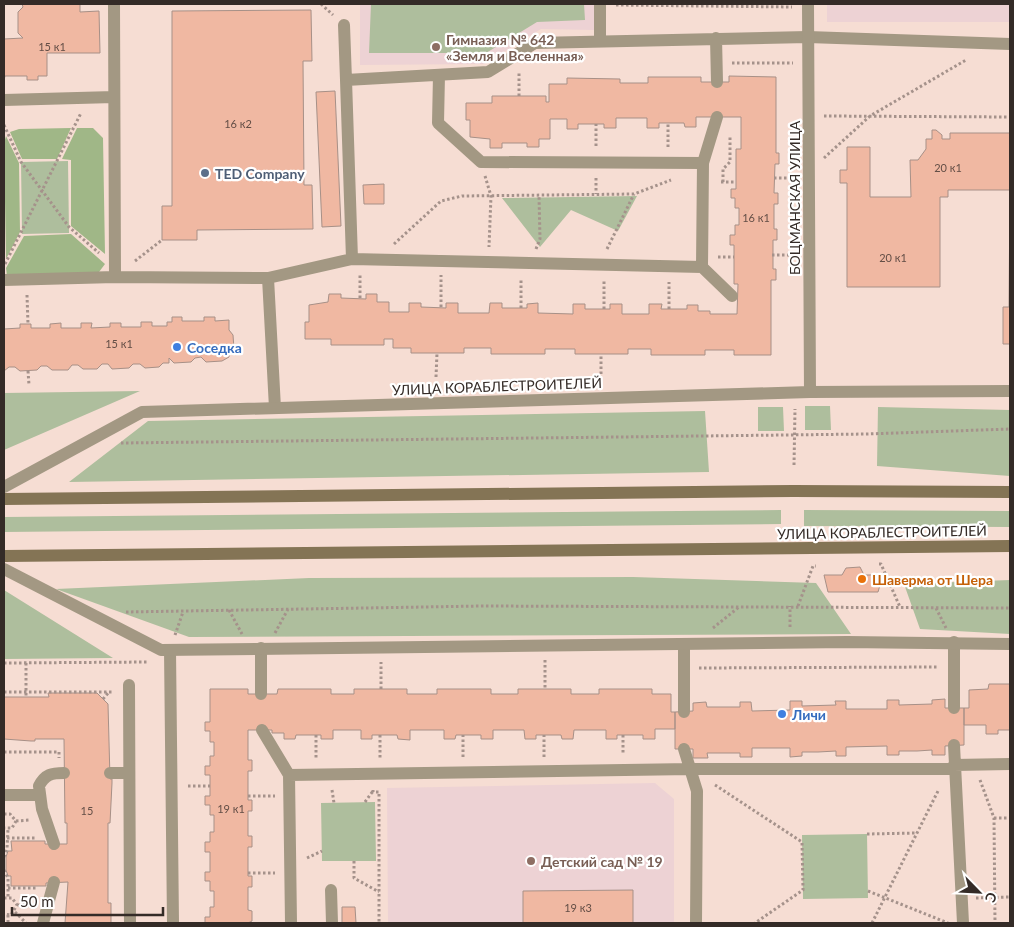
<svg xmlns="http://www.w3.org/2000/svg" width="1014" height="927" viewBox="0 0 1014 927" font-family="Lato,sans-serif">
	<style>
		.education { fill: #edd2d4 }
		.green { fill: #aebe9d }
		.forest { fill: #a0b787 }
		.building { fill: #f0b8a2; stroke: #a79087 }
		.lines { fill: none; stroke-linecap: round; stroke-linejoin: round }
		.path { stroke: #a5928b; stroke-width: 3; stroke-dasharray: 2.5 2.5; stroke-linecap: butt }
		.service { stroke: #a39883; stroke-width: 12 }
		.minor { stroke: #a39883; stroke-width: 12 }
		.secondary { stroke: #847455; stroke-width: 12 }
		.education-dot { fill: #8d6e63; stroke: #fff; stroke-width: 2 }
		.service-dot { fill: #5c6f8a; stroke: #fff; stroke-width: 2 }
		.shop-dot { fill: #3f7fe0; stroke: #fff; stroke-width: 2 }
		.food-dot { fill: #e8710a; stroke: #fff; stroke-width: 2 }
		.labels { text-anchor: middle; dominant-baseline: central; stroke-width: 4.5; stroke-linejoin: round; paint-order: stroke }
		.number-label { font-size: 11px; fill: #634e46 }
		.education-label { font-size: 14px; font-weight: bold; fill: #785e54; stroke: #fff; text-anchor: start }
		.service-label { font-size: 14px; font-weight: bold; fill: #4e5e75; stroke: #fff; text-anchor: start }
		.street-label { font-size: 14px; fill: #342b27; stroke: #fff }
		.shop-label { font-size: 14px; font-weight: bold; fill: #366cbe; stroke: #fff; text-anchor: start }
		.food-label { font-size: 14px; font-weight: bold; fill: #c56008; stroke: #fff; text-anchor: start }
	</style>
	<rect width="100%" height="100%" fill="#f6ddd3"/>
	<path class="education" d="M360,4H594V30L541,29L484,64L360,65Z
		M827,4H1010V22H827Z
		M655,783L674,799V923H388L387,788Z"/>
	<path class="green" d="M371,4H584L585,20L537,22L486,53H369Z
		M68,161L69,233L22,234L21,162Z
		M637,196L618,231L571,210L540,247L502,198Z
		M140,391L4,450V393Z
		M805,406H830L831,430H805Z
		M758,407H783L784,431H758Z
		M878,407L1010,410V476L877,466Z
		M705,411L709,472L69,482L148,421Z
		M781,510V524L4,532V517Z
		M804,510L1010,511V527L804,526Z
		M633,577L816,583L851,634L189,637L56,589L309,578Z
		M1010,580V634L920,629L904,584Z
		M4,590L113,658L4,659Z
		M375,802L376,861H322L321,803Z
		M867,834L868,898L803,899L802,835Z"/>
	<path class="forest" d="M71,128L57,159H22L10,132L19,129Z
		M77,128H93L103,138L105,254L71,226V160L62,159Z
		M6,136L19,163L20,232L6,259L4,143Z
		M71,234L105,264L99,272L7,276L6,268L24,236Z"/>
	<path class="building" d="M22,4H80V12L99,11L100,53H47V76H38V80H27V76H5L4,80V39L23,38L18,33V12L23,7Z
		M311,10L312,61H303L304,185H312L313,229L197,230V240H162V206H172V11Z
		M729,76L776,77V153H779V164H775L774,193H778V204H774V229H777V240H773V269H776V280H771V355H734V350H705V355H651V349H628V354H575V349H545V354H491V348H464V353H411V348H393V339H384V345H331V339H305V322H309V305L328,302L329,294H341V298L366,299V294H377V302H389V312H409V303H421V307L446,308V303H458V313H489L490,303H502V308H527V304L538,303V313L573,314V304H585V309H610V304H622V314H649V304H662L661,309H687V305H698V311H710V314H737L738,284H734V245H730V235H735V225H739V208H735V198H731V189H736V149H741V117H696V127H685L684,123H659V128H647V118H616V128H604V124H578V129H567V119H550V139H539V147H527V143H502V148H490V139L470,137V120H466V103H492V96H546V102H549V84H567V78L620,79V83H648V77H701V82H729Z
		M335,91L341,226L322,227L316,92Z
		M932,130H936L942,135V139H950V133H1010V344H1003V307H1009L1010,190H948V197H940V287H847V183H840V170H847V147H870V197H911L910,160H918L926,149V139H932Z
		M384,184V204H364L363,185Z
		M172,317H182V321H204V317H215V321L229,320V330L233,335L234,349L229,354V357L222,361L206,362L201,357L195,358L191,362L174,363L169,358V363H163L159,367L145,368L140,364H133L129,368L112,369L108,364H102L97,369H83L78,365H72L68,370H52L47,366H41L37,370L20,371L15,367H9L4,371V329L20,328V324H31V328H50V324L61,323V328H81V323H92L91,328L110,327V323H121V327H141V322H152V326H167V322H172Z
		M860,567L864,575H883L878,592H828L824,575H842L846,568Z
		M989,684H1010V730H998V734H986V725H964V708H969V690L988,689Z
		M210,689H248V694H277L278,689H331V694H354V689H407V694H437V689H491V694H518V689H571V694H599V689H652V694H671V712H675V729H655V739H643V735H617V739H606V730H574L573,739H562L561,735H536V739H525L524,730H493V739H481V735H456L455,739H444V730H410V740L398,739L397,735H372V739H361V730H333V739H321V735H296L295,739H284V733H272V730H248V760H252V771H248V800H252V811H248V836H252V847H248V876H252V887H248V910L252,911V921L248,923H205V917H210V907H214V891H210V881H205V872H210V852H205V842H210V832H214V815H210V805H205V796H210V775H205V766H210V756H214V742H210V731H205V722H210Z
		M48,693H97L108,704L110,779H112V783L110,823H108V903H111V923H65L68,882L46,883V886H11V876H8L6,870V857L8,851H12L11,841H45V844H67V823H65L64,739H35V741H31L4,739V697H49Z
		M945,699V708H964V745L945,746V755H932V750L917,751H899V755H887V746L846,747V756H836V751L818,752H802V756L790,757V748H752V757H740V753H707L708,758H693V749H675V712L693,711V703L706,702L707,707H740V702H751L752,711L790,710V701H802V706L836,705L835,701H846V709H887V700H899V705L932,704V700Z
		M633,890V923H523V891Z
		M342,907H355L356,923H342Z"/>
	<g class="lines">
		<path class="path" d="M321,4L333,15
			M616,5L792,7
			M732,63H793
			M519,96V72
			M824,116L1010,117
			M4,125L21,162L69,227L99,253
			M596,146V124
			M668,147V123
			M824,158L870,116L966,60
			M485,176L491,196L489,247
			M596,178V194
			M774,178H794
			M721,182H736
			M723,182V169L730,162V135
			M394,244L441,201L462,196L634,194L671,180
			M536,249L540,239L539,195
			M607,249L634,194
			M772,255H794
			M718,257H734
			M135,261L162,240
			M5,264L81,113
			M27,295L28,324
			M360,298V274
			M441,307V275
			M521,308V279
			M604,309V280
			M669,309V282
			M28,371L29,385
			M601,374V354
			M436,377L437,353
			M121,443L867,434L1010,429
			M794,465L795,409
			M879,564H881L900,607
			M798,606L813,566H816
			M936,608L946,628
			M229,610L242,634
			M126,612L483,606L1010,608
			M790,627V606
			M713,628L739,607
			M275,633L288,609
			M175,635L183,612
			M545,660V689
			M4,663L148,662
			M26,663V697
			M699,668L938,667
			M381,689V662
			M4,692H113
			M103,699L109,692
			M316,735V759
			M380,735V759
			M623,735V754
			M4,752H59V758
			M463,757V735
			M544,757V735
			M980,780L994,818L995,923
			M715,785L802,842L803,890L755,923
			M188,786H210
			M332,790L334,803
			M373,790V792H379V923
			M248,796H275
			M365,802L373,791
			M4,814H10L16,821L12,828H4
			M994,818H1010
			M16,821L30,820
			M867,834L916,833
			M7,838H37
			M4,857L7,849L8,829
			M307,858L322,851
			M354,861V878L379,892
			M4,870L8,878V897
			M248,873H275
			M8,888H37
			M868,891L948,923
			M4,898H12L17,905L11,915L4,914
			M976,898L1010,897
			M17,905H32
			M15,912L26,923
			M8,915V923
			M872,923L939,789"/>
		<path class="service" d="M114,4L115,277
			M600,4V41
			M344,25L346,80
			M716,38L717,82
			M439,75L438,123L481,162L703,163L702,267
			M4,100L114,97
			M703,163L717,117
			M352,259L346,80L488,72L535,43L808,37L1010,44
			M268,278L275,408
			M4,280L115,277L268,278L352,259L702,267L732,296
			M684,645V712
			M261,648V694
			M170,650L173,923
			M129,685L130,923
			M954,708V642
			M262,730L289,775L291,923
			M954,745L963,923
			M684,749L697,791L696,923
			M954,765L1010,764
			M110,773H129
			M289,775L691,769H954
			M4,795H39
			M54,844L42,809L39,786C45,774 52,773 64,773
			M331,890L332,923
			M43,923L54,882"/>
		<path class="minor" d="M808,4L810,392
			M4,487L142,412L810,392L1010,391
			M4,569L161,650L847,642L1010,644"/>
		<path class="secondary" d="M4,499L793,491L1010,492
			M4,556L1010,546"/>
	</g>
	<g class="education-dot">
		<circle cx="436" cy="47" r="5"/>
		<circle cx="531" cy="861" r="5"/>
	</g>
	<circle class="service-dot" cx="205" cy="173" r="5"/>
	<g class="shop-dot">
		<circle cx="177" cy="347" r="5"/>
		<circle cx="782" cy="714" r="5"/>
	</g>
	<circle class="food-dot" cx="862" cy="579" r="5"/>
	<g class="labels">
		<g class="number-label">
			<text x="52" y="46">15 к1</text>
			<text x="238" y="123">16 к2</text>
			<text x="948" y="167">20 к1</text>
			<text x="756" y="217">16 к1</text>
			<text x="893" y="257">20 к1</text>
			<text x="119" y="343">15 к1</text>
			<text x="231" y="808">19 к1</text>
			<text x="87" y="810">15</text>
			<text x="578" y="907">19 к3</text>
		</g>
		<g class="education-label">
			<text x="446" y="39">Гимназия № 642<tspan x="446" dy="16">«Земля и Вселенная»</tspan></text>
			<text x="541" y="861">Детский сад № 19</text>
		</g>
		<g class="service-label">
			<text x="215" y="173">TED Company</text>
		</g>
		<g class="street-label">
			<text transform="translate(794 198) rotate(-90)">БОЦМАНСКАЯ УЛИЦА</text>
			<text transform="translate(497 386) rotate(-2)">УЛИЦА КОРАБЛЕСТРОИТЕЛЕЙ</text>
			<text transform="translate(882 532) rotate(-1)">УЛИЦА КОРАБЛЕСТРОИТЕЛЕЙ</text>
		</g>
		<g class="shop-label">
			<text x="187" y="347">Соседка</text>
			<text x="792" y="714">Личи</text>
		</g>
		<g class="food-label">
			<text x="872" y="579">Шаверма от Шера</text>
		</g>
	</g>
	<rect width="1014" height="927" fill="none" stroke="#342b27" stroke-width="10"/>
	<g transform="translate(979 892) rotate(114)" stroke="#ffffff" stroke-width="4" paint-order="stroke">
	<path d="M0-4L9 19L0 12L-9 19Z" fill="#342b27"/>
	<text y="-8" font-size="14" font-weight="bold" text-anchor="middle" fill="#342b27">С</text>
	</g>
	<path d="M12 907v8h151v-8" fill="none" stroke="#342b27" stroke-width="2.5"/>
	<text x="20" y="907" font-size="15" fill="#342b27" stroke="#ffffff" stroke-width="4" paint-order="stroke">50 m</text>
</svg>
